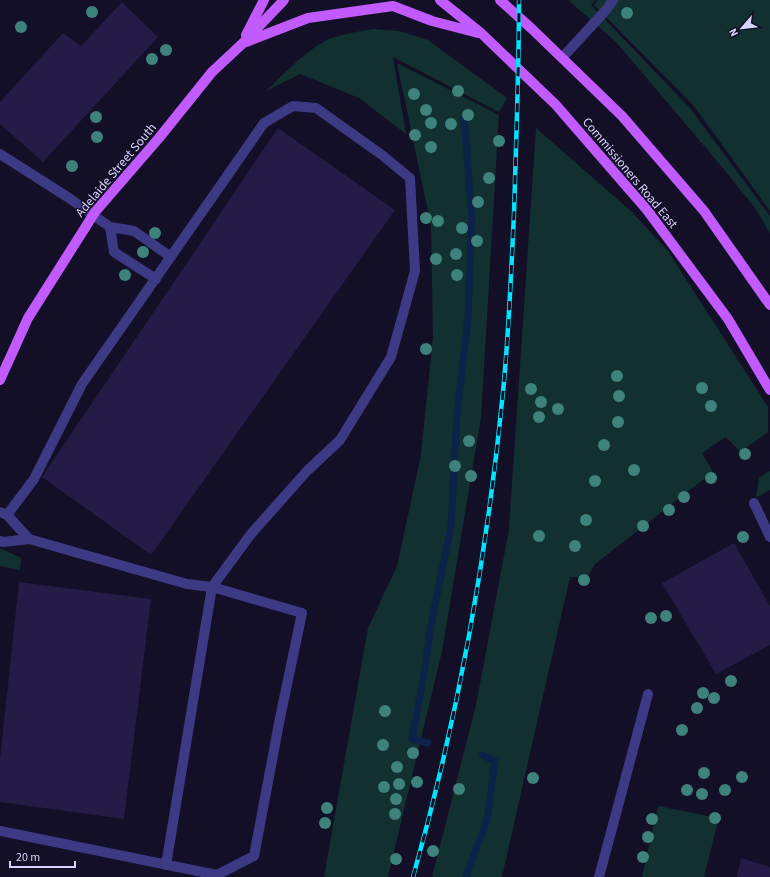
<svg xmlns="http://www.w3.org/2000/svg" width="770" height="877" viewBox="0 0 770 877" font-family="'Source Sans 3',sans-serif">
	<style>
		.green { fill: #12302f }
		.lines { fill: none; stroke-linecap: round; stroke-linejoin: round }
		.stream { stroke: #0c2248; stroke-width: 7 }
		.building { fill: #241b47 }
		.minor { stroke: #3d3a85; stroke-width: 10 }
		.major { stroke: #c25bff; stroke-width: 10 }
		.rail-casing { stroke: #00e5ff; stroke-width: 4.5 }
		.rail { stroke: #130f26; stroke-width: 3; stroke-dasharray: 9; stroke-linecap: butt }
		.tree { fill: #3d827b }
		.labels { text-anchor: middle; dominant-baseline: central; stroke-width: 3; stroke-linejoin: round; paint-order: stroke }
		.street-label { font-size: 13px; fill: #d9d4ff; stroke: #130f26 }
	</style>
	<rect width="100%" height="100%" fill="#130f26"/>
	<path class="green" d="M568,0H595L591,5L690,108L770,216V233L755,208L722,167L616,42Z
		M598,0H770V211L694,106L594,5Z
		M374,29L399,31L428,40L507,98L499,112L393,57L406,134L359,98L300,74L266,91C283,75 300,56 320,44C336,34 356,32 374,29Z
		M397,63L499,115L481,418L442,651L388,877H324L368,628L397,566L421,455L433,337L431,226Z
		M536,128L632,212L668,251L768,407V432L740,452L726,437L702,453L713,472L595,564L587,578L570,577L502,877H432L476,705L509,529Z
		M770,471V490L756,498L759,477Z
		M0,548L21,558L20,570L0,566Z
		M658,806L719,818L704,877H642Z"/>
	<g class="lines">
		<path class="stream" d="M428,743L412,739L422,686L433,614L451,527L457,415L468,317L472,218L464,118
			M466,877L487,820L495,761L482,755"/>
	</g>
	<path class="building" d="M122,2L158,37L43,162L0,124V102L63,33L81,46Z
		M278,128L395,210L151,555L42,477Z
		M734,543L770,606V645L716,674L662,583Z
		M19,582L151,599L124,819L0,802V759Z
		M741,858L770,867V877H737Z"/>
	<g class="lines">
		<path class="minor" d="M562,58L607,9L613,0
			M0,154L69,198L110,227L134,231L171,257
			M110,227L114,252L156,279
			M754,503L770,537
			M0,512L7,515L29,539
			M7,515L34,479L82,384L264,123L293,106L316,108L382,155L410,178L415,271L391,357L340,440L307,471L251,534L212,587L166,865
			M0,541L3,542L29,539L187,584L212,587L302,613L280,718L254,856L217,875L0,831
			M599,877L648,694"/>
		<path class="major" d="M440,0L482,34L556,105L647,210L728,319L770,390
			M500,0L532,29L622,116L704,211L770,305
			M246,35L264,0
			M246,42L308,18L393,6L432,21L478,33
			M0,380L28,318L95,212L159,138L212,72L242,44L284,0"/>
		<defs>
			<path id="rail" d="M413,877C458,718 487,556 503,392C509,332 511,273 514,214C516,142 519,71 519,0"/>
		</defs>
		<use href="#rail" class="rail-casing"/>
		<use href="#rail" class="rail"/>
	</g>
	<g class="tree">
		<circle cx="92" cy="12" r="6"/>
		<circle cx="627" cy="13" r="6"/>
		<circle cx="21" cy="27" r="6"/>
		<circle cx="166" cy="50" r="6"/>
		<circle cx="152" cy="59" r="6"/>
		<circle cx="458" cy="91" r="6"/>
		<circle cx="414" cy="94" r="6"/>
		<circle cx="426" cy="110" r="6"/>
		<circle cx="468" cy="115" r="6"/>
		<circle cx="96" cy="117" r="6"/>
		<circle cx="431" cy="123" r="6"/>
		<circle cx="451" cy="124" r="6"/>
		<circle cx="415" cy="135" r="6"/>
		<circle cx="97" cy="137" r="6"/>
		<circle cx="499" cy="141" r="6"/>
		<circle cx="431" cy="147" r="6"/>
		<circle cx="72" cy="166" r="6"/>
		<circle cx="489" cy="178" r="6"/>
		<circle cx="478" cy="202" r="6"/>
		<circle cx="426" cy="218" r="6"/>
		<circle cx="438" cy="221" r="6"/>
		<circle cx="462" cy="228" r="6"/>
		<circle cx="155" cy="233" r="6"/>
		<circle cx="477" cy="241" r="6"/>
		<circle cx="143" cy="252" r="6"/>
		<circle cx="456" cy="254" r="6"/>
		<circle cx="436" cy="259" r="6"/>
		<circle cx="125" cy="275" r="6"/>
		<circle cx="457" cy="275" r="6"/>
		<circle cx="426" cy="349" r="6"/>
		<circle cx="617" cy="376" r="6"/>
		<circle cx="702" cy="388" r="6"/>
		<circle cx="531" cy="389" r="6"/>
		<circle cx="619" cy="396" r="6"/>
		<circle cx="541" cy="402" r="6"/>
		<circle cx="711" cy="406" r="6"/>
		<circle cx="558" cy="409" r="6"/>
		<circle cx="539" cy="417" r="6"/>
		<circle cx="618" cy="422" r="6"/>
		<circle cx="469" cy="441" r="6"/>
		<circle cx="604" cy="445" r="6"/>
		<circle cx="745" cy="454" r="6"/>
		<circle cx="455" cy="466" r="6"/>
		<circle cx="634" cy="470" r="6"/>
		<circle cx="471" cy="476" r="6"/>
		<circle cx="711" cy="478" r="6"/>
		<circle cx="595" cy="481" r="6"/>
		<circle cx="684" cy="497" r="6"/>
		<circle cx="669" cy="510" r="6"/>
		<circle cx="586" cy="520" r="6"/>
		<circle cx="643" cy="526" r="6"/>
		<circle cx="539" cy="536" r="6"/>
		<circle cx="743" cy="537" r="6"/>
		<circle cx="575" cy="546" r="6"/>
		<circle cx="584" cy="580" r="6"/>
		<circle cx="666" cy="616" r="6"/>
		<circle cx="651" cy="618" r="6"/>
		<circle cx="731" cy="681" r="6"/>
		<circle cx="703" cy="693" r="6"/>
		<circle cx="714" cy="698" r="6"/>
		<circle cx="697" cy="708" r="6"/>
		<circle cx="385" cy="711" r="6"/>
		<circle cx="682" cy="730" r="6"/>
		<circle cx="383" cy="745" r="6"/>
		<circle cx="413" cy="753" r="6"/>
		<circle cx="397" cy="767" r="6"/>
		<circle cx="704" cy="773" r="6"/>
		<circle cx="742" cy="777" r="6"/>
		<circle cx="533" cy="778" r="6"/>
		<circle cx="417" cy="782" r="6"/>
		<circle cx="399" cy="784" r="6"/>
		<circle cx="384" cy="787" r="6"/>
		<circle cx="459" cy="789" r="6"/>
		<circle cx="687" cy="790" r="6"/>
		<circle cx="725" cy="790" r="6"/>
		<circle cx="702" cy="794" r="6"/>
		<circle cx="396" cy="799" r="6"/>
		<circle cx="327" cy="808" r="6"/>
		<circle cx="395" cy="814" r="6"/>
		<circle cx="715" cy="818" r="6"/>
		<circle cx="652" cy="819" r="6"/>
		<circle cx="325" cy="823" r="6"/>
		<circle cx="648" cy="837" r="6"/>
		<circle cx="433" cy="851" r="6"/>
		<circle cx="643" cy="857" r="6"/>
		<circle cx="396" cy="859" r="6"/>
	</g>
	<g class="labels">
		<g class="street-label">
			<text transform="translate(116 170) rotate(-50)">Adelaide Street South</text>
			<text transform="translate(630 173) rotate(50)">Commissioners Road East</text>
		</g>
	</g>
	<g transform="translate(742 28) rotate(242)" stroke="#130f26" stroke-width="3" paint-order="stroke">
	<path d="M0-3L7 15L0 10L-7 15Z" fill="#d9d4ff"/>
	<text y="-6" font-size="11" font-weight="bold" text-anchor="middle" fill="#d9d4ff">N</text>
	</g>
	<path d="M10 861v6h65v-6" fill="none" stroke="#d9d4ff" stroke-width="2"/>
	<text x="16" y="861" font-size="12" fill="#d9d4ff" stroke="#130f26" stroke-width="3" paint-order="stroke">20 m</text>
</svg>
